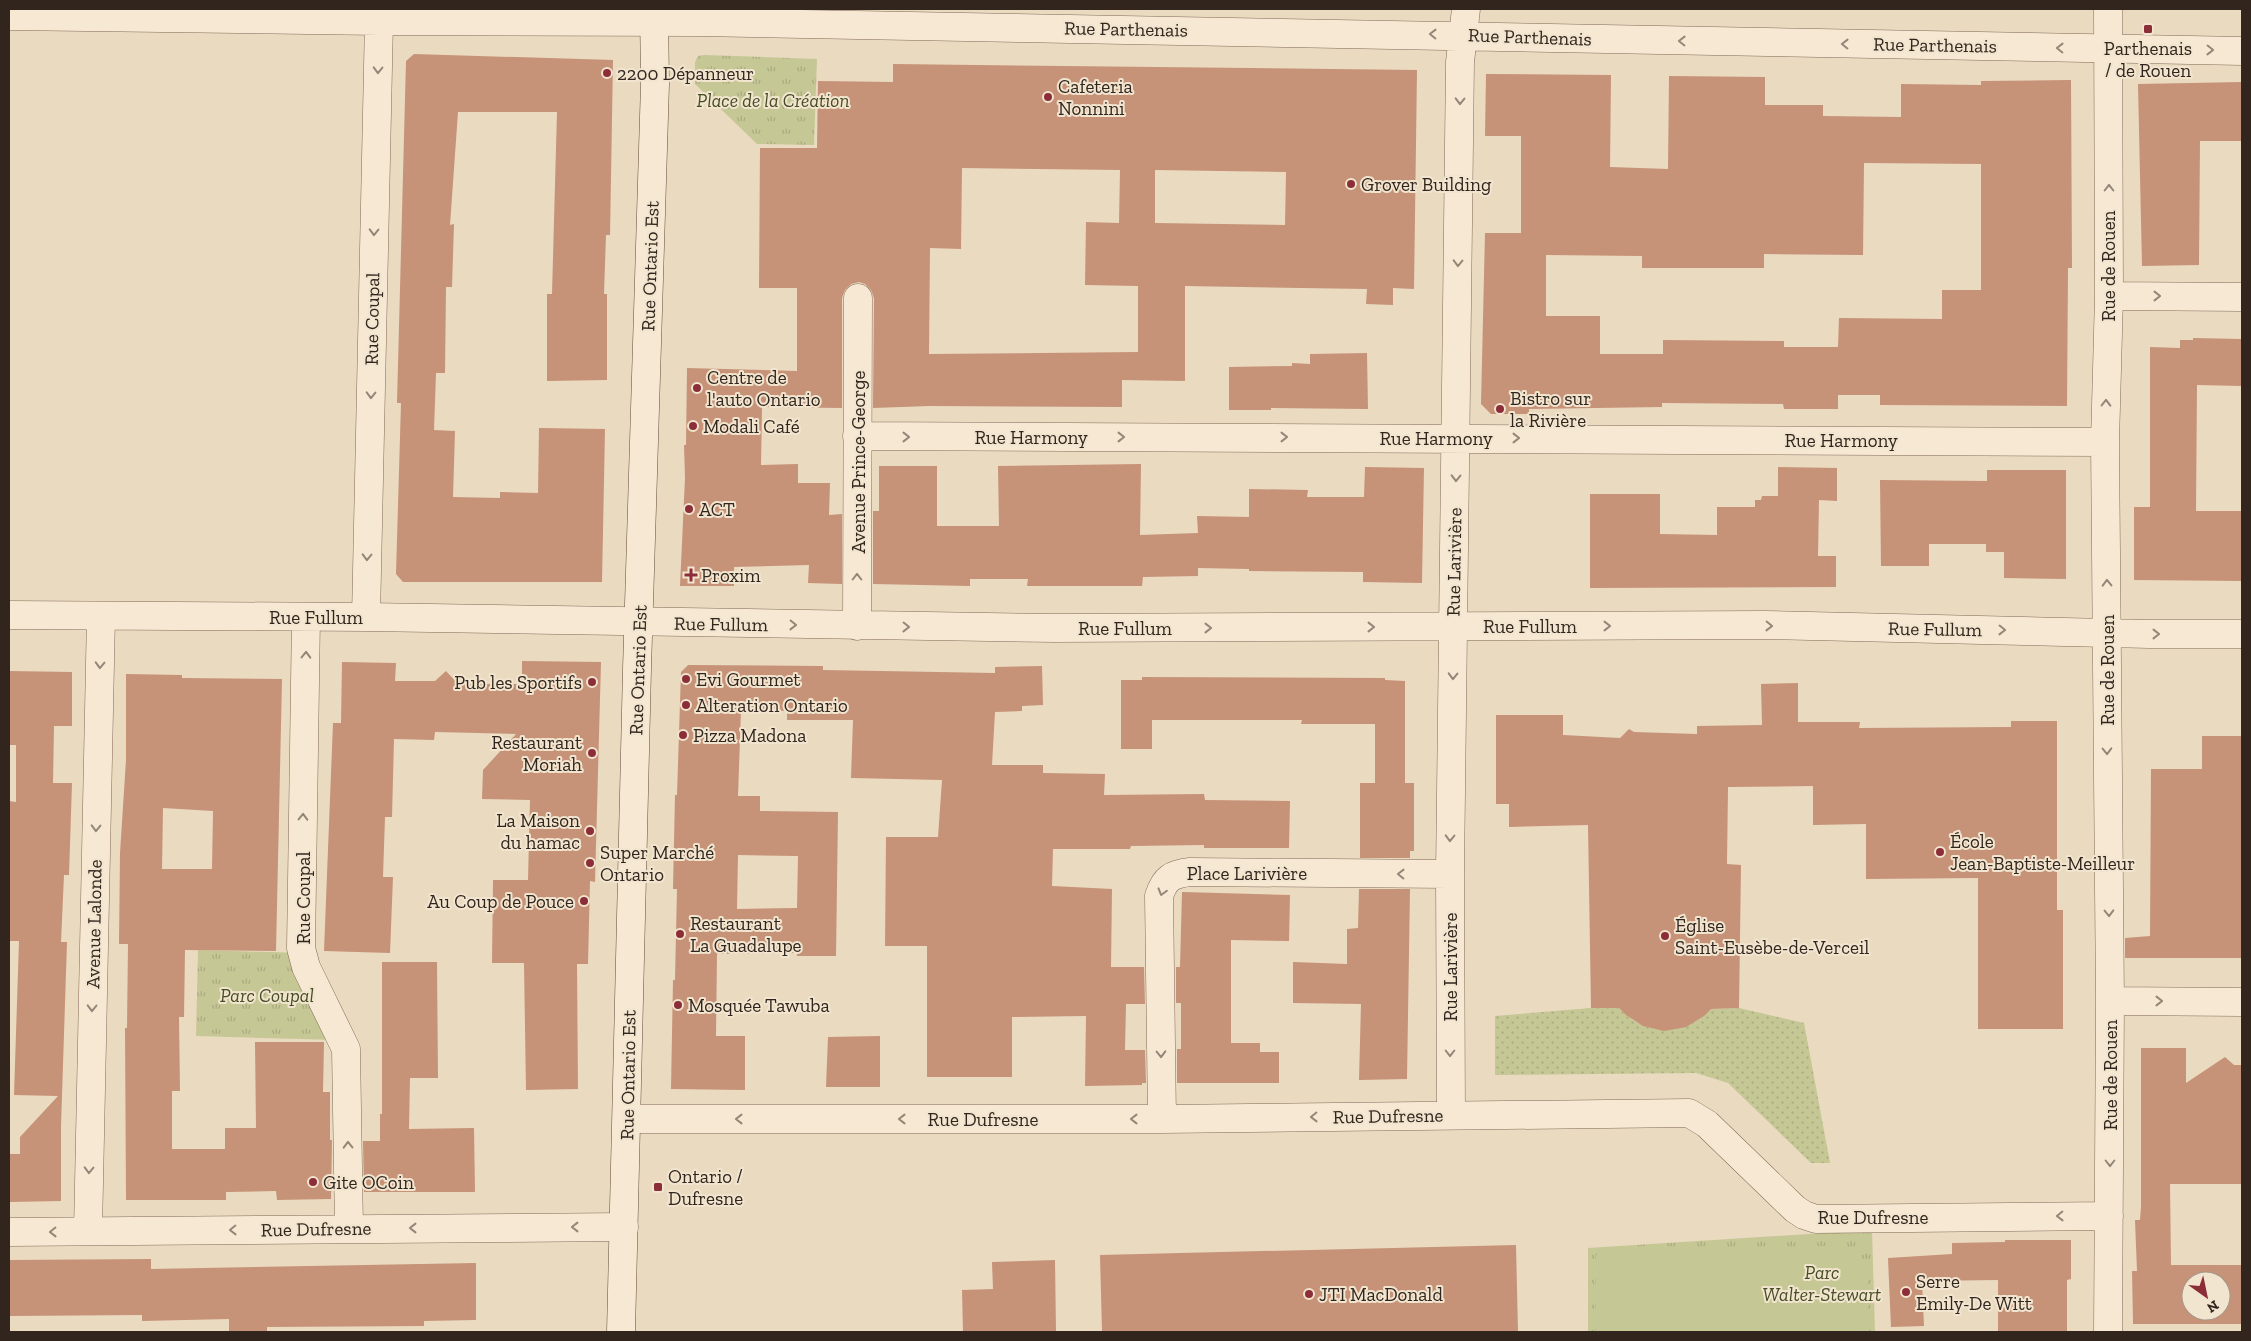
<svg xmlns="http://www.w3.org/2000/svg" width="2251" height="1341" viewBox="0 0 2251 1341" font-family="'Zilla Slab',serif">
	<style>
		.grass { fill: url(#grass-tufts) }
		.garden { fill: url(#garden-dots) }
		.pitch { fill: #c5c795 }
		.building { fill: #c69278; fill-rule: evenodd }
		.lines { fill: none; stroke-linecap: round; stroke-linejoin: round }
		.street-casing { stroke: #826b59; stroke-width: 29 }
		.secondary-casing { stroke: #634d3d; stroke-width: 29 }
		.street { stroke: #f6e8d2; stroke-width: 28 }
		.secondary { stroke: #f6e8d2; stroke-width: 28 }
		.oneway { stroke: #948678 }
		.poi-dot { fill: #8c2e37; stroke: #f2e5cf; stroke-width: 2 }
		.labels { text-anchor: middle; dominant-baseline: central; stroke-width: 4; stroke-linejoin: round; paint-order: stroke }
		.street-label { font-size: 19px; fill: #32251d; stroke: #f2e5cf }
		.poi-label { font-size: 19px; fill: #32251d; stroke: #f2e5cf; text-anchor: start }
		.park-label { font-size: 19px; font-style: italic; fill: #464d25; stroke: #f2e5cf }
	</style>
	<defs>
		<pattern id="grass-tufts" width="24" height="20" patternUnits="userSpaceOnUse" patternTransform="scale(1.25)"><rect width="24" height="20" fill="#c5c795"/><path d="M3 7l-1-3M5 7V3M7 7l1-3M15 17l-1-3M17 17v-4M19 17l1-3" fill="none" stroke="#aaab80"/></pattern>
		<pattern id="garden-dots" width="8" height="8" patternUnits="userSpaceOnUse" patternTransform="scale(1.25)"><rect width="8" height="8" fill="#c5c795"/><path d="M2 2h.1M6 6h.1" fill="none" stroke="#aaab80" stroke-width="1.8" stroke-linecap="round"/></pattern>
	</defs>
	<rect width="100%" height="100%" fill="#eadac0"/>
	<path class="grass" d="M704,55L817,59L814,145L757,144L695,84V62L698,56Z
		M198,950L302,953L338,1040L196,1036Z
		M1872,1230L1875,1332H1588V1248Z"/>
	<path class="garden" d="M1591,1008H1619C1646,1037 1683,1036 1711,1009L1739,1008L1804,1023L1830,1163H1811L1728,1083L1696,1073L1495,1075V1016Z"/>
	<path class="pitch" d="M1831,1246L1868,1276V1332H1596V1255Z"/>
	<path class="building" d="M414,54L613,60L610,235H606L604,294H607V380L547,381V294H552L557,112H458L450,225L454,224L452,287H446L445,373H436L434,430L455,431L453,497L500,498V492L538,493L539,428L605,429L602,582H403L396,574L401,403H397L406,61Z
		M893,64L1417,70L1414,289L1393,288V305L1366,304L1367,289L1185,286V381L1122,380V407L929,406L873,408L874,298L871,290L865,284L859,282L851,284L845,290L842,298V408L762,407L761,465L798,464V483H830L829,515L842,514V584L808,583L809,565L734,567V586H680L685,478L684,445H686L687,368L797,371V288H759L760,148H817L818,81L893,82ZM962,168L1120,170L1119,223L1086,222L1085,285L1138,286V352L929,354L930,248L961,249ZM1155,170L1286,172L1285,225L1155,223Z
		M1486,74L1611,75L1610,167L1668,169L1669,76L1765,77V105H1823V116L1901,117V84L1981,85V81L2071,80L2072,268H2068L2067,406L1880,405V395H1838V409H1784L1783,404L1662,403V407L1529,409V414H1491L1481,404L1485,233H1521V136H1485ZM1864,163L1981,164V290H1942V319L1839,318L1838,347H1784V341L1663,340V354H1600V316H1546V255L1642,256V268H1764V254L1863,255Z
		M2242,82V141H2200L2199,265L2142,266L2138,84Z
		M2193,338L2242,339V386L2197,385L2196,511H2242V581L2134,580V507H2150V347L2180,348V340H2193Z
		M1367,353L1368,409L1271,408V410H1229V367L1292,366V363L1310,364V354Z
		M1141,464L1140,535L1198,533L1197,516L1249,517V489L1308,490L1307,497H1364L1365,467L1424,468L1422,583L1363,582V572L1249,571V569L1198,568V576L1143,577L1142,586H1027L1028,579H970V586L873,584V511H879V466H937V526H999L998,466Z
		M1778,467L1837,468V501L1819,500L1818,556H1836V587L1590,588V494H1660V534L1717,535V507H1755V500H1761L1762,496H1778Z
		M1987,470H2066V579L2004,578V552H1986V544H1929V566H1881L1880,480L1987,481Z
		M522,661L601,662L595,882L590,881L588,964H577L578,1089L526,1090L524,963H492L493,880H528L530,800L482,799L483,770L516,734L435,732L434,740L394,739L392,817H385L383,877H393L390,953L324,951L333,723H341L342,662L396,663L395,681H435L446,671L458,684H522Z
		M688,665L823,666V670L995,673V667L1042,666L1043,705L1022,706V711L995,712L992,765H1043V773L1105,774L1104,795L1204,794L1205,800L1290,801L1289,848H1204V845L1131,846L1130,849H1053L1052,886L1112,889L1111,967H1144L1145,1004H1126L1125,1050H1145L1146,1083H1142V1085L1085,1086L1086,1016L1012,1017V1077H927V946H885L886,837H938L942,780L851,778L853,720H787V711L741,710L738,796H760V811L838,812L836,956H797V953L717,954L716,1036H745V1090L671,1089L673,980H675L677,889H673L675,795H677L681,672ZM738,855L798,856L797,908L737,909Z
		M9,671L72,672V726H54L53,783H72L69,875H64L61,942H67L61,1126V1201L9,1202V1154H20V1137L58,1096L14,1095L19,941H9V801L16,802V745H9Z
		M126,674L182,675V678L282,679L276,951L185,950L184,1017H179L180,1091H172V1149H225V1128H256L255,1042H324L323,1092H330V1140H332L331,1199L277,1200L276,1191L226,1192V1200H126L125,1028H127L128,944H119L120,853L126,760ZM163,808L213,811L212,869H162Z
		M1142,677L1385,678V680L1405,681V783H1414V851H1410V858H1360V783H1375V724H1301L1302,720H1152V749H1121V680H1142Z
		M1798,683V722H1860L1859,728L2011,727V721H2057V910H2063V1029H1978V878L1866,879V824L1813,825V786L1728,787L1727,864L1741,865L1739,1008L1711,1009L1704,1016L1686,1027L1664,1031L1643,1026L1626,1015L1619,1008H1591L1588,825L1509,827V804H1496V715H1563V735L1620,738L1629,729L1634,732L1697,734V726L1762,725L1761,684Z
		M2202,736H2242V958H2125V938L2150,936L2151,769H2202Z
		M1359,889H1410L1407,1079L1359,1080L1361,1004L1293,1003V962L1347,964V929L1358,928Z
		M1182,892L1290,895L1289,941L1231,940V1043H1260V1052H1279V1083H1177V1049H1181V1003H1176V967H1180Z
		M382,962H437L438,1078H410L409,1129L474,1128L475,1192H364L363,1141H380V1114H382Z
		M880,1036V1087H826L828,1037Z
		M2141,1048H2186V1083L2225,1057L2234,1065H2242V1184H2170L2171,1265H2242V1324H2133L2132,1271H2137L2135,1220H2140L2141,1207ZM2191,1281H2221V1311H2191Z
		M2005,1240H2071V1279L2067,1280V1332H1998V1280L1922,1281L1924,1326L1891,1327L1888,1258L1952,1254V1243L2005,1242Z
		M1516,1245L1518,1332H1102L1100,1255Z
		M151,1259V1269L476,1263V1320L424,1321V1326L267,1327V1332H229V1319L142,1321V1315L9,1316V1260Z
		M1055,1260L1056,1332H963L962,1290L993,1289L992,1262Z"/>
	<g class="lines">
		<defs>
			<path id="street" d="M9,16L379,21L699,22L2242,51
				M2109,296L2242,297
				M857,436L2105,442
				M9,615L366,617L1055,628L1764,625L2150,634H2242
				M306,617L301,948L306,967L346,1049L349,1229
				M366,617L379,21
				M857,626L858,298
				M2110,1001L2242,1002
				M1451,1115L1450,874L1460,62L1466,9
				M627,1119H1162L1689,1113L1707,1124L1795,1209L1804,1215L1816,1219L2109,1216
				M1162,1119L1159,896C1165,878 1172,874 1190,872L1450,874
				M88,1231L101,616
				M9,1232L624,1227
				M2108,1332L2110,1001L2105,442L2109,296L2108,9"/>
			<path id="secondary" d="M621,1332L637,669L655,84L654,9"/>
		</defs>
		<use href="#street" class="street-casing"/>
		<use href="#secondary" class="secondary-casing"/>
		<use href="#street" class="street"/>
		<use href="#secondary" class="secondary"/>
	</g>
	<defs><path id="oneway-chevron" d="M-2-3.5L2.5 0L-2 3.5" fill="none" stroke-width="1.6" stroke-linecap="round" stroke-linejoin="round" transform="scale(1.25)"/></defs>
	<g class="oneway">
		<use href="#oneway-chevron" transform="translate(1433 34) rotate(-179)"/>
		<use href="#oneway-chevron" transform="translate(1682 41) rotate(-179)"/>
		<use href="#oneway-chevron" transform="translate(1845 44) rotate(-179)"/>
		<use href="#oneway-chevron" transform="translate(2060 48) rotate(-179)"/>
		<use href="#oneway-chevron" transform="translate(2210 50) rotate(1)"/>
		<use href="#oneway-chevron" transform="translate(378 70) rotate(91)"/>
		<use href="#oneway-chevron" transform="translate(1460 101) rotate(91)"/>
		<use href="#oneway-chevron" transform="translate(2109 188) rotate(-90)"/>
		<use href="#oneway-chevron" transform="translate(374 232) rotate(91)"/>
		<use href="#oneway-chevron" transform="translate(1458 263) rotate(91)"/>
		<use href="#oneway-chevron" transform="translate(2157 296)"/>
		<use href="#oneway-chevron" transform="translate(371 395) rotate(91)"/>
		<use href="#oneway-chevron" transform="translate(2106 403) rotate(-89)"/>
		<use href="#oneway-chevron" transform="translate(906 437)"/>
		<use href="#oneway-chevron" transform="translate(1121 437)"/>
		<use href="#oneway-chevron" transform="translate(1284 437)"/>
		<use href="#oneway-chevron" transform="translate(1516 438)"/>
		<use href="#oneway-chevron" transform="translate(1456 478) rotate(91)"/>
		<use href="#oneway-chevron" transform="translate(367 557) rotate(91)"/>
		<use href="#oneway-chevron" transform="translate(857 577) rotate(-90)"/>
		<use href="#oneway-chevron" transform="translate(2107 583) rotate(-91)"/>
		<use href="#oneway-chevron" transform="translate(793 625) rotate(1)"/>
		<use href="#oneway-chevron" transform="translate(1607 626)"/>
		<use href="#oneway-chevron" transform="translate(1769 626) rotate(1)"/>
		<use href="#oneway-chevron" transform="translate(906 627) rotate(1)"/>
		<use href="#oneway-chevron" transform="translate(1371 627)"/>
		<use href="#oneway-chevron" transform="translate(1208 628)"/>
		<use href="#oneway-chevron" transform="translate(2002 630) rotate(1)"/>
		<use href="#oneway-chevron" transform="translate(2156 634)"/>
		<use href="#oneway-chevron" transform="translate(306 655) rotate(-89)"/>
		<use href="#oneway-chevron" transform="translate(100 665) rotate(92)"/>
		<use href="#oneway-chevron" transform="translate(1453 676) rotate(91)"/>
		<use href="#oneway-chevron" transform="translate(2107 751) rotate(89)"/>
		<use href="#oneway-chevron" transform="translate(303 817) rotate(-89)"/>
		<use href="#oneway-chevron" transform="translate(96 828) rotate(91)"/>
		<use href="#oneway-chevron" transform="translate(1450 838) rotate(91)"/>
		<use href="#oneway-chevron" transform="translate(1401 874) rotate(-179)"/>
		<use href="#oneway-chevron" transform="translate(1162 892) rotate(106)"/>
		<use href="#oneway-chevron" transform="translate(2109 913) rotate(89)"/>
		<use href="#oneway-chevron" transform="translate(2159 1001)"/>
		<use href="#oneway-chevron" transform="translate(92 1008) rotate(91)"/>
		<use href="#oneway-chevron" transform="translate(1450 1053) rotate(90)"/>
		<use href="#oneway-chevron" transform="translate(1161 1054) rotate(89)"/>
		<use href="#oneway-chevron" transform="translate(1314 1117) rotate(179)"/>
		<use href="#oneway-chevron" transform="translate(739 1119) rotate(-180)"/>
		<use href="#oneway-chevron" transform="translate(902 1119) rotate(-180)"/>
		<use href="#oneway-chevron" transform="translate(1134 1119) rotate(180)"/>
		<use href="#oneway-chevron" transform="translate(348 1145) rotate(-91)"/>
		<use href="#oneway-chevron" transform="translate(2110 1163) rotate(90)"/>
		<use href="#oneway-chevron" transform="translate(89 1170) rotate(91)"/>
		<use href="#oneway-chevron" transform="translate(2060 1216) rotate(179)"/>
		<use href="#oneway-chevron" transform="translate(575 1227) rotate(180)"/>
		<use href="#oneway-chevron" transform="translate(413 1228) rotate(180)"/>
		<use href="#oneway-chevron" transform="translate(233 1230) rotate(179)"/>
		<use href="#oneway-chevron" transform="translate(53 1232) rotate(179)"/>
	</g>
	<g class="poi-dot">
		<rect x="2143" y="24" width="10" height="10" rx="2.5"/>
		<circle cx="607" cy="73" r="5"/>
		<circle cx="1048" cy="97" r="5"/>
		<circle cx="1351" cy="184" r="5"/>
		<circle cx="697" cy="388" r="5"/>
		<circle cx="1500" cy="409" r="5"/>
		<circle cx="693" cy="426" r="5"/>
		<circle cx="689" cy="509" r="5"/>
		<path d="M688.5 567.5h5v5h5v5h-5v5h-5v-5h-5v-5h5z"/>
		<circle cx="686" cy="679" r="5"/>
		<circle cx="592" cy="682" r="5"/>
		<circle cx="686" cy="705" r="5"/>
		<circle cx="683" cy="735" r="5"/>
		<circle cx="592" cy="753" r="5"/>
		<circle cx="590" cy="831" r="5"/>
		<circle cx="1940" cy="852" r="5"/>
		<circle cx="590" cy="863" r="5"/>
		<circle cx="584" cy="901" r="5"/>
		<circle cx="680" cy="934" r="5"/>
		<circle cx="1665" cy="936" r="5"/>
		<circle cx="678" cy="1005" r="5"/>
		<circle cx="313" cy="1182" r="5"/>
		<rect x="653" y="1182" width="10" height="10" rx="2.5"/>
		<circle cx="1906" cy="1292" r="5"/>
		<circle cx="1309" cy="1294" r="5"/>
	</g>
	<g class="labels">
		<g class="street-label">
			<text transform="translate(1126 29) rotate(1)">Rue Parthenais</text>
			<text transform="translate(1530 37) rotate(2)">Rue Parthenais</text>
			<text transform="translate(1935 45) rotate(1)">Rue Parthenais</text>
			<text transform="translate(650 266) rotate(-88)">Rue Ontario Est</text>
			<text transform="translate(2108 266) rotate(-90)">Rue de Rouen</text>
			<text transform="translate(372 319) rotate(-89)">Rue Coupal</text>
			<text x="1031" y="437">Rue Harmony</text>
			<text x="1436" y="438">Rue Harmony</text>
			<text x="1841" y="440">Rue Harmony</text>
			<text transform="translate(858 462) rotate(-90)">Avenue Prince-George</text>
			<text transform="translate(1454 562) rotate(-89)">Rue Larivière</text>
			<text x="316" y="617">Rue Fullum</text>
			<text transform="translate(721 624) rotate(1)">Rue Fullum</text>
			<text x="1530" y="626">Rue Fullum</text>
			<text x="1125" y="628">Rue Fullum</text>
			<text transform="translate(1935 629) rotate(1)">Rue Fullum</text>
			<text transform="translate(638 670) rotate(-88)">Rue Ontario Est</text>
			<text transform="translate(2107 670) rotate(-90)">Rue de Rouen</text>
			<text x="1247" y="873">Place Larivière</text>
			<text transform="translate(303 898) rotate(-90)">Rue Coupal</text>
			<text transform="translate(94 924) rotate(-89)">Avenue Lalonde</text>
			<text transform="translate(1450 967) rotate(-90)">Rue Larivière</text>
			<text transform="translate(628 1075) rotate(-89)">Rue Ontario Est</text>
			<text transform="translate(2110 1075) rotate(-90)">Rue de Rouen</text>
			<text transform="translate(1388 1116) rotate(-1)">Rue Dufresne</text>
			<text x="983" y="1119">Rue Dufresne</text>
			<text x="1873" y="1217">Rue Dufresne</text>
			<text transform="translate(316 1229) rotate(-1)">Rue Dufresne</text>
		</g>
		<g class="poi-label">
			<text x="2148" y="48" text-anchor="middle">Parthenais<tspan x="2148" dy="22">/ de Rouen</tspan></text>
			<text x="617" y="73">2200 Dépanneur</text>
			<text x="1058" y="86">Cafeteria<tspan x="1058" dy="22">Nonnini</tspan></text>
			<text x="1361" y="184">Grover Building</text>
			<text x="707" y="377">Centre de<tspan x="707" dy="22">l'auto Ontario</tspan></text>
			<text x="1510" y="398">Bistro sur<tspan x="1510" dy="22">la Rivière</tspan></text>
			<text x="703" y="426">Modali Café</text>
			<text x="699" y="509">ACT</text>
			<text x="701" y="575">Proxim</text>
			<text x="696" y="679">Evi Gourmet</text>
			<text x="582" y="682" text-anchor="end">Pub les Sportifs</text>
			<text x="696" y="705">Alteration Ontario</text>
			<text x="693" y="735">Pizza Madona</text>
			<text x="582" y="742" text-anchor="end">Restaurant<tspan x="582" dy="22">Moriah</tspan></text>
			<text x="580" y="820" text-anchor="end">La Maison<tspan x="580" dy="22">du hamac</tspan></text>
			<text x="1950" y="841">École<tspan x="1950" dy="22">Jean-Baptiste-Meilleur</tspan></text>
			<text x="600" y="852">Super Marché<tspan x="600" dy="22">Ontario</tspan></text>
			<text x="574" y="901" text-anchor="end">Au Coup de Pouce</text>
			<text x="690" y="923">Restaurant<tspan x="690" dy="22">La Guadalupe</tspan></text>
			<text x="1675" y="925">Église<tspan x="1675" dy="22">Saint-Eusèbe-de-Verceil</tspan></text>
			<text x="688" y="1005">Mosquée Tawuba</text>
			<text x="668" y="1176">Ontario /<tspan x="668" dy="22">Dufresne</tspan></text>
			<text x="323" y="1182">Gite OCoin</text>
			<text x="1916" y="1281">Serre<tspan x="1916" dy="22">Emily-De Witt</tspan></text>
			<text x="1319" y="1294">JTI MacDonald</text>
		</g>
		<g class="park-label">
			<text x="773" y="100">Place de la Création</text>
			<text x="267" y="995">Parc Coupal</text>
			<text x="1822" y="1272">Parc<tspan x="1822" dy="22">Walter-Stewart</tspan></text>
		</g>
	</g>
	<rect width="2251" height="1341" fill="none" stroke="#32251d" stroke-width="20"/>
	<g transform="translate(2206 1296) rotate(147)"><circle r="24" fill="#f2e5cf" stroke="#a59888"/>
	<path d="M0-4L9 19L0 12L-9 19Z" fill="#8c2e37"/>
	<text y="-8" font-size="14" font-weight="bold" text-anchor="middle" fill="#32251d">N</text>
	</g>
</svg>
